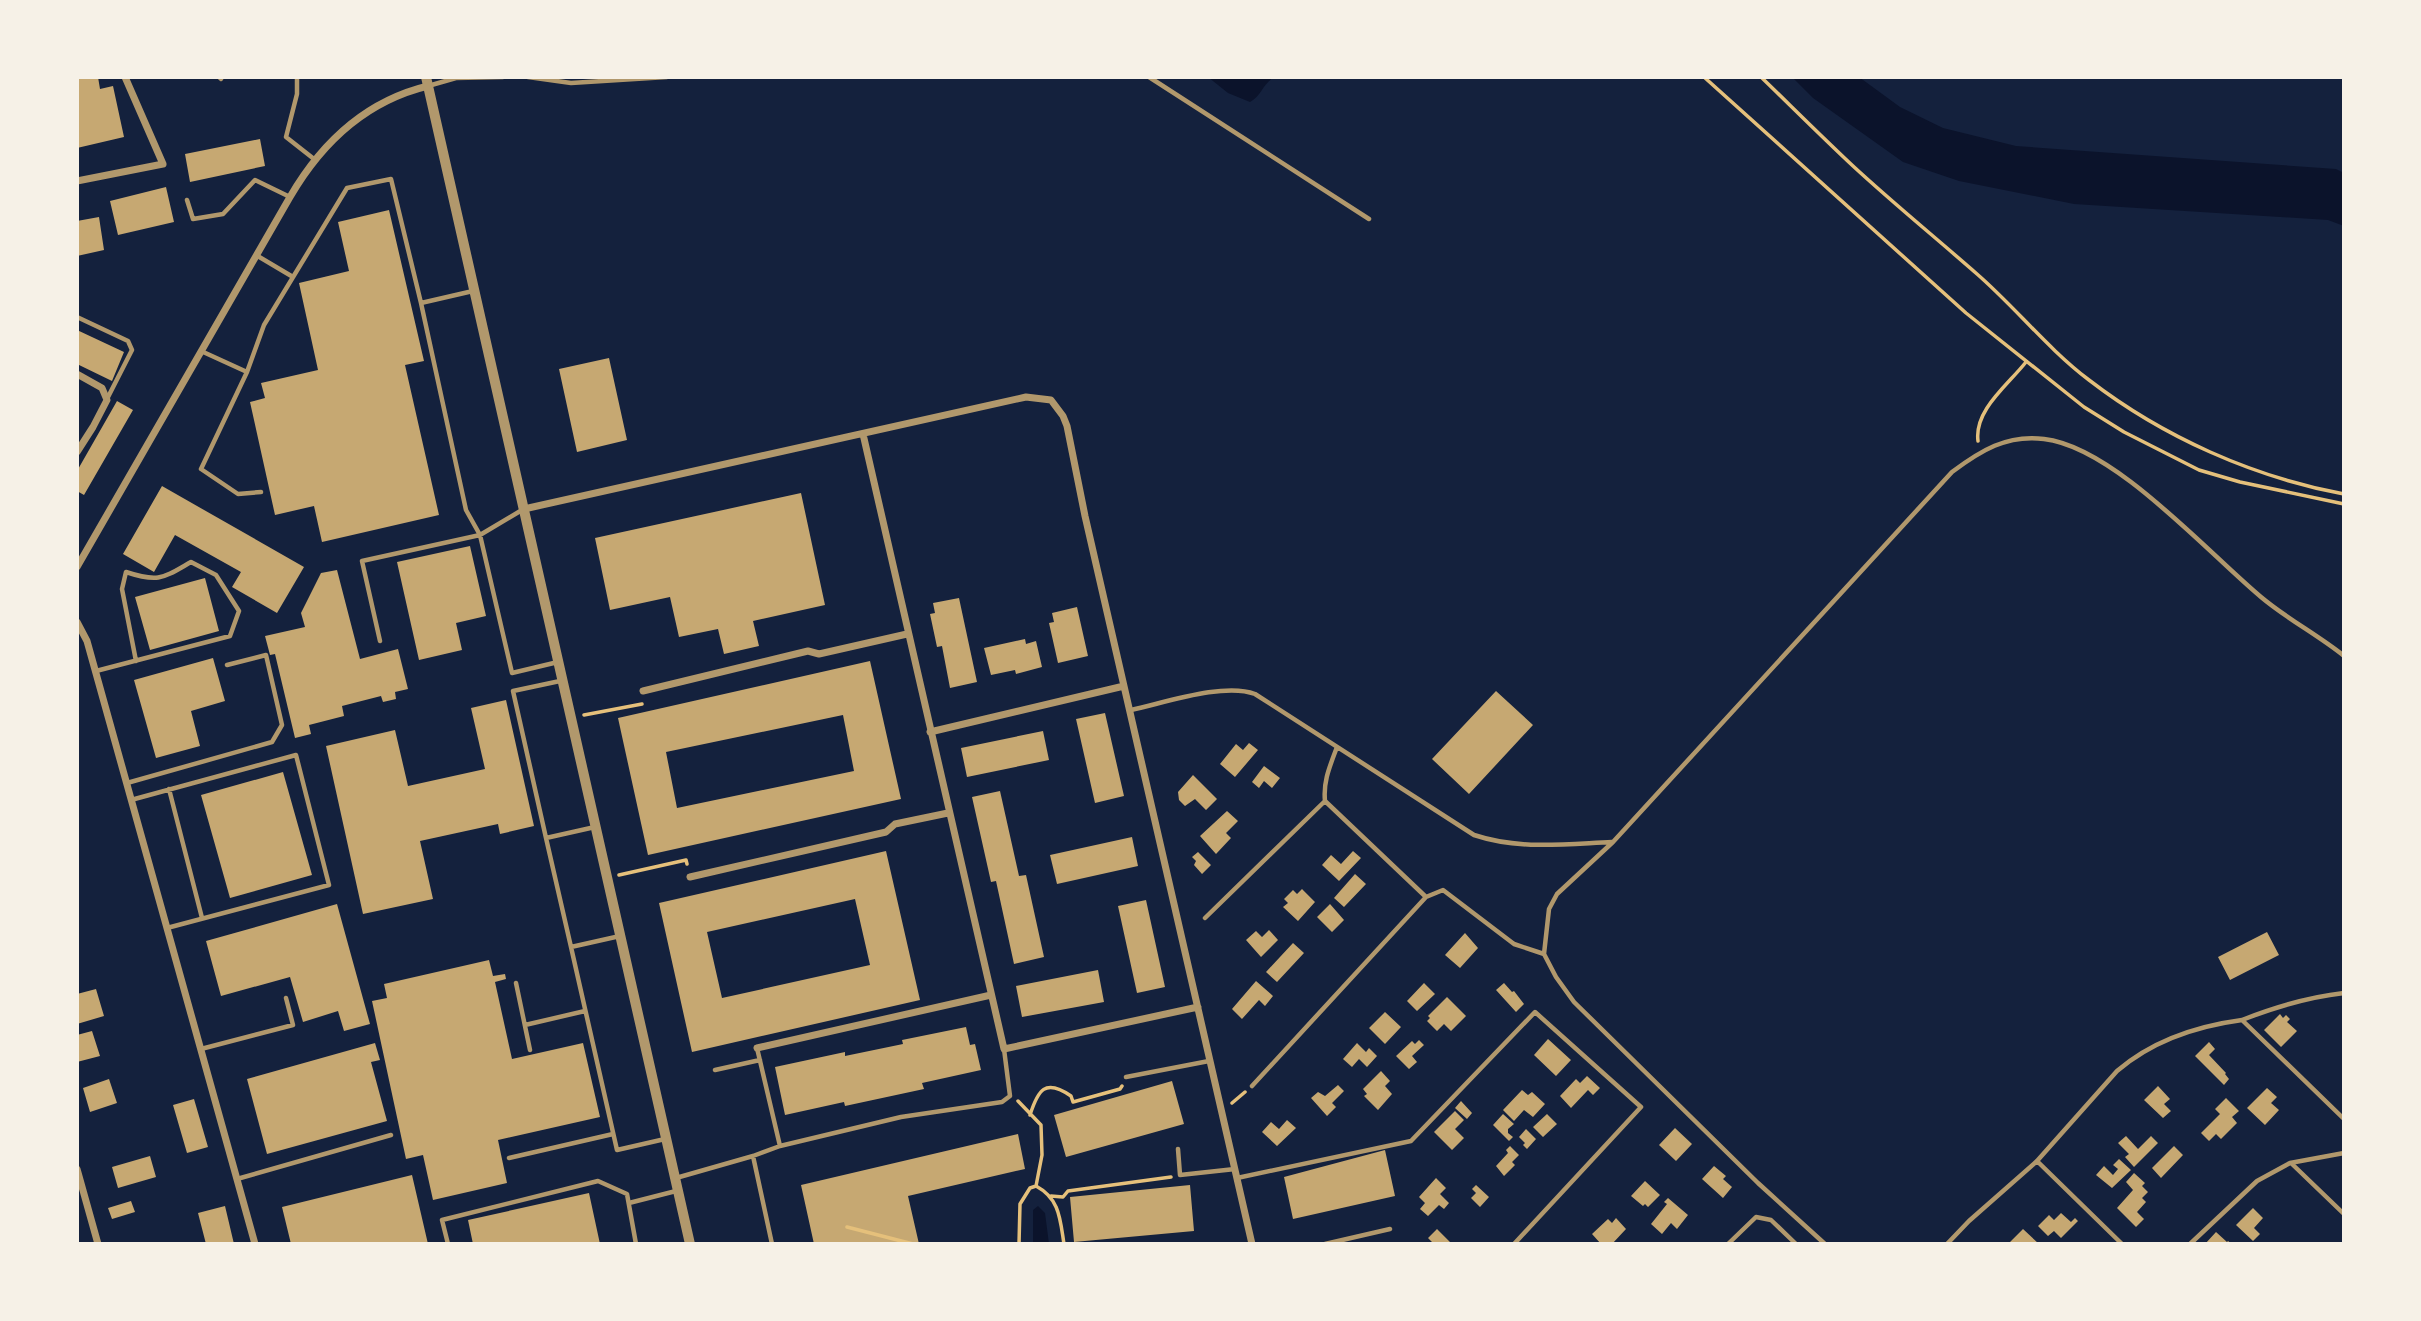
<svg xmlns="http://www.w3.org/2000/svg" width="2421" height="1321" viewBox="0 0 2421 1321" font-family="Mulish,sans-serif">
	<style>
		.water { fill: #0b132b }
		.building { fill: #c6a872; fill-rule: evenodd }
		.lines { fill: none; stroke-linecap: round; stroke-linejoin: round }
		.path { stroke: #e5c07b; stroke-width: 3.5 }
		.service { stroke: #b1986c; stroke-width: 4.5 }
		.minor { stroke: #b1986c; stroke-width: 7 }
		.tertiary { stroke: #b1986c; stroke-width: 10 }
	</style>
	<rect width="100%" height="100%" fill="#14213d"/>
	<path class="water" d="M1208,77H1274C1262,85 1262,95 1250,102L1228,93Z
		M1792,77H1859L1900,107L1943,128L2016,146L2336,169L2344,173V226L2328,220L2074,204L1959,181L1903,162L1813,98Z
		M1038,1206L1045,1213L1049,1244H1033V1210Z"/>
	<path class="building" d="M77,77H98L100,89L113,86L124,137L77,148Z
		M260,139L265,166L190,182L185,154Z
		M166,187L174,222L118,235L110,201Z
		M389,210L424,361L405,365L439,515L322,542L314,506L275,515L250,402L265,398L261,383L318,370L299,283L349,271L338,222Z
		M99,217L104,250L77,256V221Z
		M77,330L124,352L112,381L77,364Z
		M609,358L627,440L577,452L559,369Z
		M117,401L133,410L84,495L77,491V471Z
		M162,486L304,567L277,613L232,587L241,572L175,535L154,572L123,554Z
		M801,493L825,605L753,621L759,646L724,654L718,629L679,637L670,597L610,610L595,538Z
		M470,546L486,616L456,623L462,650L419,660L397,562Z
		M337,570L360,659L398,649L408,689L395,692L396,699L383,702L381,696L342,706L344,716L309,725L311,734L295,738L275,654L270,655L265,636L305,627L301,613L321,573Z
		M205,578L219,631L150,650L135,597Z
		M959,598L977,682L950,688L942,646L937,647L930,614L935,613L933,603Z
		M1077,607L1088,656L1058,663L1049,623L1054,622L1052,613Z
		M1025,639L1026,644L1036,641L1042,667L1016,674L1015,670L991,675L984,648Z
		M213,658L225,701L191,711L200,746L156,758L134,680Z
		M870,661L901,799L648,855L618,718ZM843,715L854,771L677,808L666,752Z
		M1496,691L1533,725L1469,794L1432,759Z
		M506,700L534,826L500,834L498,824L420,841L433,899L363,914L326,746L395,730L408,786L485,769L471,708Z
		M1105,713L1124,796L1095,803L1076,719Z
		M1043,731L1049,760L967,777L961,748Z
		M1249,743L1258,750L1235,777L1220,764L1236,744L1243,750Z
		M1264,766L1280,778L1272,788L1264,781L1259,788L1252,782Z
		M283,772L312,875L230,898L201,795Z
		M1193,775L1217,799L1206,810L1195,799L1185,806L1179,800L1178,792Z
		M1000,791L1019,876L1026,875L1044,957L1014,964L996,881L991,882L972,797Z
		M1227,811L1238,821L1226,833L1231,838L1216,854L1200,836Z
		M1132,837L1138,866L1057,884L1050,855Z
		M886,851L920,1000L692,1052L659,903ZM855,899L870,965L722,998L707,932Z
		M1353,851L1361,858L1339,881L1322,865L1331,855L1341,864Z
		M1198,852L1211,865L1202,874L1194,865L1196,861L1192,857Z
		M1355,874L1366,884L1344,907L1334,898Z
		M1302,889L1315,902L1298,921L1283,907L1288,903L1284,899L1293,890L1297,894Z
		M1146,900L1165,987L1137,993L1118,906Z
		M337,904L370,1024L344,1031L338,1011L303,1022L290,977L221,996L206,941Z
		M1330,904L1344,920L1332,932L1317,917Z
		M1269,930L1278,940L1261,957L1246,940L1256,931L1262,937Z
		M2267,932L2279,955L2230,980L2218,957Z
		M1465,933L1478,948L1460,968L1445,955Z
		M1293,943L1304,953L1277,982L1266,972Z
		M489,960L493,976L505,974L506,979L495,982L512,1059L583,1043L600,1117L498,1140L507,1183L433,1200L423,1155L406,1159L372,1001L387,998L384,984Z
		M1098,970L1104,1002L1022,1017L1016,986Z
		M1256,981L1273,996L1265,1006L1259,1000L1242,1019L1232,1009Z
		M1424,983L1435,994L1417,1011L1407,1001Z
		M1504,983L1512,992L1514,991L1524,1004L1516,1012L1496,990Z
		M96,989L104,1016L77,1024V994Z
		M1447,997L1466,1016L1451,1031L1444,1024L1437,1031L1427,1021L1430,1018L1428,1016Z
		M1385,1012L1401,1027L1385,1044L1369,1028Z
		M2280,1014L2283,1018L2286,1015L2290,1019L2287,1022L2297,1031L2281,1047L2264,1030Z
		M966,1027L970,1045L975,1044L981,1070L922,1083L924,1089L845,1106L844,1102L785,1115L775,1067L845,1052V1056L903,1044L902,1040Z
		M92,1031L100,1056L77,1062V1035Z
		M1548,1039L1571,1060L1556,1076L1534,1055Z
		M1419,1040L1424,1045L1412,1056L1417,1062L1409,1069L1396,1056L1412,1041L1415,1044Z
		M2209,1042L2215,1049L2209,1055L2226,1073L2225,1074L2229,1079L2224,1085L2195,1056Z
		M375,1043L380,1060L371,1062L387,1121L267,1154L247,1079Z
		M1357,1043L1366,1052L1369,1048L1377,1056L1367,1067L1359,1059L1352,1067L1343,1059Z
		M1381,1071L1390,1081L1385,1086L1392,1094L1378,1110L1364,1096L1367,1094L1363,1089Z
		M1587,1076L1600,1088L1593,1095L1588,1090L1571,1108L1560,1096L1576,1079L1580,1083Z
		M109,1079L117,1103L90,1112L83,1088Z
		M1172,1081L1184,1124L1066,1157L1054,1115Z
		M1338,1085L1344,1091L1332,1103L1336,1107L1327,1116L1311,1098L1318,1092L1325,1096Z
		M2158,1086L2170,1099L2164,1104L2171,1111L2163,1118L2144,1100Z
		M2267,1088L2277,1097L2271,1103L2279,1110L2265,1125L2247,1108Z
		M1522,1090L1528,1095L1532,1092L1545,1104L1533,1117L1524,1110L1514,1121L1503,1110Z
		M2226,1098L2239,1111L2232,1117L2237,1123L2221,1139L2216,1134L2209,1141L2201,1133L2220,1114L2215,1109Z
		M194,1099L208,1147L187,1153L173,1105Z
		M1461,1101L1472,1113L1467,1119L1455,1108Z
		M1455,1111L1464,1120L1455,1129L1464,1138L1452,1150L1434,1132Z
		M1503,1114L1514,1124L1508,1129V1133L1513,1137L1509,1141L1493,1125Z
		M1547,1114L1557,1124L1543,1137L1533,1127Z
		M1287,1120L1296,1128L1277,1146L1262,1132L1271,1122L1279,1129Z
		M1675,1128L1692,1144L1676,1161L1659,1145Z
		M1526,1129L1536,1139L1527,1149L1523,1145L1525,1143L1519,1137Z
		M1018,1134L1025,1169L908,1196L919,1244H814L801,1185Z
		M2126,1136L2138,1149L2151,1136L2158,1143L2134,1167L2125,1157L2129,1154L2118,1143Z
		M1510,1146L1519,1155L1512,1162L1515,1165L1504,1176L1496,1166L1508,1153L1506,1150Z
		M2174,1146L2183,1155L2161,1178L2152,1168Z
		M1385,1150L1395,1196L1293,1219L1284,1177Z
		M150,1156L156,1177L118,1188L112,1167Z
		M2119,1159L2131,1170L2112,1188L2096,1175L2104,1166L2113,1175L2118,1169L2113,1165Z
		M1714,1166L1726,1176L1723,1179L1732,1187L1723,1198L1702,1179Z
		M2134,1173L2145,1183L2142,1186L2148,1192L2142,1198L2146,1202L2137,1212L2144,1219L2136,1227L2117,1208L2133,1190L2126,1182Z
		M412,1175L428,1244H291L282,1207Z
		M1436,1178L1446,1188L1440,1194L1449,1203L1444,1209L1439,1205L1428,1216L1420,1209L1425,1203L1419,1197Z
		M1645,1181L1660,1195L1648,1207L1645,1204L1643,1206L1631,1196Z
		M1190,1185L1194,1231L1074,1242L1070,1197Z
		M1476,1185L1489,1197L1480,1207L1471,1198L1476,1193L1472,1189Z
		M589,1193L600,1244H473L468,1220Z
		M1668,1198L1688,1215L1677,1229L1671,1223L1662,1234L1651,1224L1667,1204L1664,1202Z
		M131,1201L135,1212L112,1219L108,1208Z
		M225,1206L234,1244H206L198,1213Z
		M2253,1208L2263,1218L2254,1228L2260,1234L2253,1241L2236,1225Z
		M2061,1213L2071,1222L2075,1218L2078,1221L2061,1238L2054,1231L2048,1236L2038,1226L2049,1215L2054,1220Z
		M1616,1218L1626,1229L1612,1244H1601L1592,1234L1608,1219L1612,1223Z
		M1437,1229L1452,1244H1434L1428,1238Z
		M2023,1229L2039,1244H2008Z
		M2216,1232L2227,1242L2228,1241L2232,1244H2205Z"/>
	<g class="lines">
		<path class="path" d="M1704,77L1966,313L2084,407L2124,432L2199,470L2240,482L2344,504
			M1761,77C1792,107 1822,137 1853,166C1893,203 1936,238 1977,274C2016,308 2048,349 2089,380C2163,437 2253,477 2344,494
			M1978,441C1974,410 2008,385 2026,362
			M584,715L642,704
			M619,875L686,860L687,864
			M1018,1101L1041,1125L1042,1155L1036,1186L1030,1188L1020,1204L1019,1244
			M1232,1103L1245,1092
			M1030,1115C1038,1090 1045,1078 1071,1096L1073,1102L1120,1089L1122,1086
			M1036,1186C1060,1199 1060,1219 1064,1244
			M1051,1196L1063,1197L1068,1191L1171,1177
			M847,1227L913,1244"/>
		<path class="service" d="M219,77L221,79
			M297,77V94L286,137L314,159
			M528,77L571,83L667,77
			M1149,77L1369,219
			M428,86L456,78L503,77
			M187,200L193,219L223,214L255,180L290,197
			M256,255L293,277
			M421,303L466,510L480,535L522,510
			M77,317L128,341L132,350L107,399
			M201,351L247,372
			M261,492L238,494L201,469L247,372L264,325L347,188L391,179L421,303L473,291
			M380,641L362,561L480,535L512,673L558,662
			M96,671L230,636L239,611L216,575L191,562C163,578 159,583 126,572L122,589L136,661
			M1131,710C1164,703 1224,682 1255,694L1474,835C1519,850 1565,844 1612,842
			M1337,747C1330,766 1323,781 1325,801L1426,897L1443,890L1514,944L1544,954
			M127,783L272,742L282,725L266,655L227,665
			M169,789L202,918
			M131,800L296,755L329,885L167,928
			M595,827L546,838L571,947L620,936
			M546,838L513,691L560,681
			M1205,918L1325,801
			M571,947L617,1150L665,1139
			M516,983L530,1050
			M2242,1020C2275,1007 2309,997 2344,993
			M525,1025L585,1011
			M757,1048L780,1146
			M201,1049L293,1025L286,998
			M715,1070L760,1060
			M1126,1077L1209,1061
			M1252,1086L1426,897
			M1178,1149L1180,1175L1235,1169
			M753,1156L772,1244
			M509,1158L613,1134
			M2037,1161L2122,1244
			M2291,1163L2344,1214
			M676,1178L753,1156L780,1146L901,1117L1002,1102L1010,1096L1004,1049
			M1237,1178L1411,1141L1535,1012L1641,1107L1514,1244
			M237,1179L391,1135
			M629,1203L676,1191
			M448,1244L442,1220L598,1181L627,1194L636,1244
			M1325,1244L1390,1229
			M1728,1244L1756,1217L1771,1220L1796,1244
			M1825,1244L1758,1183L1574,1002L1556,977L1544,954L1549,909L1557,894L1613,842L1952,472C1980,451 2007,434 2044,439C2114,447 2207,552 2261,597C2287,619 2318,635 2344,656
			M1947,1244L1969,1221L2037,1161L2117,1071C2152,1041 2197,1026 2242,1020L2344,1119
			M2190,1244L2257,1181L2290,1163L2344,1153"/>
		<path class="minor" d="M77,181L163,164L125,77
			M77,374L102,388L107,400L93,427L77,452
			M863,434L1004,1049L1198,1007
			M524,509L1026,397L1051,400L1063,416L1067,426L1085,516L1252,1244
			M77,567L290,197C322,142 366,101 428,86
			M77,622L87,641L255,1244
			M643,691L808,651L819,654L907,634
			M930,732L1124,686
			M690,877L886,832L895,824L948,813
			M757,1048L991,995
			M77,1169L98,1244"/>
		<path class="tertiary" d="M426,77L690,1244"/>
	</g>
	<rect width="2421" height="1321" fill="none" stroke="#f6f1e7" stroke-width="158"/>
</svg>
